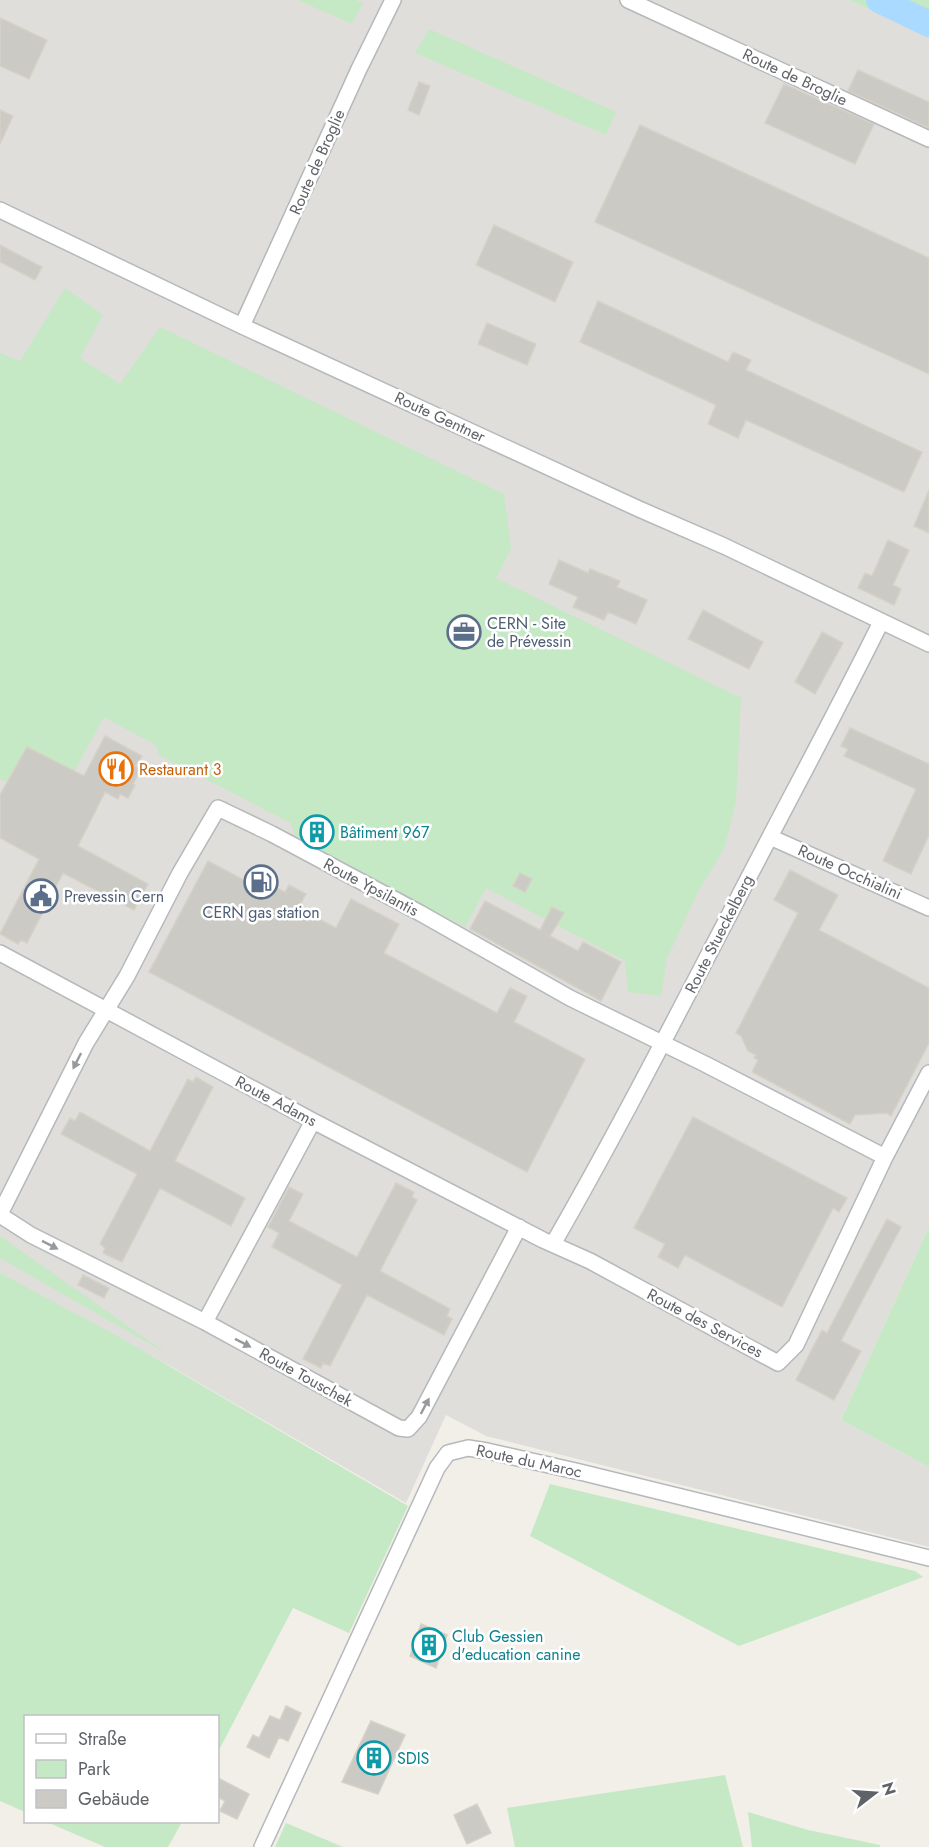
<svg xmlns="http://www.w3.org/2000/svg" width="929" height="1847" viewBox="0 0 929 1847" font-family="Jost,sans-serif">
	<style>
		.industrial { fill: #e0deda }
		.green { fill: #c5e8c5 }
		.lines { fill: none; stroke-linecap: round; stroke-linejoin: round }
		.river { stroke: #aadaff; stroke-width: 26 }
		.building { fill: #cccac5; stroke: #d6d1c6; stroke-width: 1.5 }
		.minor-casing { stroke: #b5b8bc; stroke-width: 18 }
		.minor { stroke: #fff; stroke-width: 15 }
		.oneway { fill: #979a9d }
		.labels { text-anchor: middle; dominant-baseline: central; stroke-width: 5; stroke-linejoin: round; paint-order: stroke }
		.street-label { font-size: 16px; fill: #5f6368; stroke: #fff }
		.service-label { font-size: 16px; fill: #4e5e75; stroke: #fff; text-anchor: start }
		.food-label { font-size: 16px; fill: #c56008; stroke: #fff; text-anchor: start }
		.culture-label { font-size: 16px; fill: #0d838f; stroke: #fff; text-anchor: start }
	</style>
	<rect width="100%" height="100%" fill="#f1efe8"/>
	<path class="industrial" d="M0,0H849L929,37V1227L841,1420L929,1467V1547L486,1436L446,1415L406,1503L168,1365L0,1274Z"/>
	<path class="green" d="M298,0H355L363,3L352,24Z
		M849,0H929V37Z
		M429,29L616,112L606,135L415,53Z
		M65,288L103,315L80,358L120,384L160,327L504,494L511,549L496,578L741,698L736,802L724,849L699,890L667,958L661,996L628,992L625,961L486,888L465,927L296,840L291,823L159,755L156,745L104,717L74,772L27,747L7,782L0,779V353L20,361Z
		M929,1227V1467L841,1420Z
		M0,1236L169,1355L0,1258Z
		M0,1273L121,1338L408,1506L349,1633L293,1608L218,1752V1716H26L25,1812L0,1801Z
		M550,1484L915,1571L923,1577L739,1646L530,1536Z
		M725,1775L743,1847H515L507,1808Z
		M748,1812L808,1830L880,1845V1847H752Z
		M47,1822H182L168,1847H105Z
		M286,1823L343,1847H275Z"/>
	<g class="lines">
		<path class="river" d="M879,0L929,24"/>
	</g>
	<path class="building" d="M0,18L47,40L29,79L0,66Z
		M858,70L929,102V128L848,91Z
		M419,82L430,86L419,115L408,110Z
		M784,84L874,124L855,164L765,123Z
		M0,110L13,116L0,144Z
		M640,125L929,258V374L595,222Z
		M494,225L573,262L555,302L476,265Z
		M0,245L42,267L35,280L0,262Z
		M598,301L728,362L733,352L751,360L746,370L922,452L904,492L746,420L738,438L708,424L716,405L580,342Z
		M487,323L536,344L527,365L478,344Z
		M929,490V533L914,526Z
		M888,540L909,550L893,585L901,589L894,605L858,588L865,573L872,576Z
		M559,560L588,573L590,569L620,581L617,587L647,600L636,624L608,612L604,620L573,607L578,597L549,584Z
		M703,610L763,642L749,669L688,639Z
		M822,632L843,643L815,694L795,682Z
		M850,728L929,764V835L911,874L883,861L916,789L844,756L848,749L841,746Z
		M105,736L142,756L136,766L141,769L133,784L135,785L128,798L120,794L118,799L105,792L78,846L148,884L134,910L63,873L27,943L21,940L18,944L0,934L39,859L0,838V795L27,747L84,776Z
		M208,861L251,884L254,877L285,892L289,885L306,894L298,908L336,928L351,899L399,924L384,953L497,1013L510,988L527,996L514,1022L585,1059L527,1172L149,972Z
		M790,870L838,895L819,930L929,988V1043L891,1116L887,1113L855,1115L850,1124L752,1072L758,1060L754,1058L756,1055L748,1051L741,1036L736,1033L798,913L774,900Z
		M520,873L532,879L525,892L513,886Z
		M485,901L540,930L552,907L564,913L550,936L578,951L583,942L621,962L601,1001L470,929Z
		M196,1077L213,1087L175,1161L245,1198L231,1226L160,1188L122,1262L103,1253L105,1248L100,1244L137,1174L61,1134L70,1118L75,1121L80,1112L150,1151L188,1079L193,1082Z
		M693,1117L847,1198L839,1212L833,1208L782,1307L685,1255L678,1268L658,1257L665,1244L634,1228Z
		M396,1183L414,1192L412,1197L417,1200L380,1271L450,1309L447,1316L452,1319L444,1335L367,1295L330,1366L323,1363L321,1368L303,1359L342,1285L272,1247L279,1233L268,1227L289,1187L303,1194L289,1221L357,1257Z
		M887,1219L901,1227L841,1341L861,1351L834,1400L796,1380L822,1330L827,1333Z
		M83,1275L109,1288L104,1298L78,1285Z
		M421,1624L447,1635L436,1668L410,1656Z
		M286,1706L301,1713L288,1741L279,1737L269,1758L247,1747L253,1735L259,1738L270,1716L280,1720Z
		M371,1721L405,1735L378,1794L342,1782Z
		M218,1778L249,1794L237,1819L220,1811L225,1801L218,1797Z
		M477,1804L491,1833L467,1844L454,1815Z"/>
	<g class="lines">
		<defs>
			<path id="minor" d="M628,0L929,139
				M0,210L242,326L639,509L724,546L929,644
				M242,326L359,69L393,0
				M770,837L929,908
				M0,953L313,1121L543,1240L590,1261L778,1363L796,1345L885,1157L929,1073
				M0,1214L86,1043L127,976L180,873L218,808L272,834L420,913L570,998L705,1064L885,1157
				M0,1215L31,1235L205,1322L399,1428L408,1429L419,1417L519,1227
				M553,1244C618,1131 677,1015 737,900C785,807 835,715 881,622
				M205,1322L313,1121
				M262,1847L437,1468L448,1453L468,1448L487,1451L580,1472L929,1558"/>
		</defs>
		<use href="#minor" class="minor-casing"/>
		<use href="#minor" class="minor"/>
	</g>
	<defs><path id="oneway-solid" d="M-6-.8H1V-3.2L6.5 0L1 3.2V.8H-6Z" transform="scale(1.5)"/></defs>
	<g class="oneway">
		<use href="#oneway-solid" transform="translate(77 1061) rotate(117)"/>
		<use href="#oneway-solid" transform="translate(50 1245) rotate(27)"/>
		<use href="#oneway-solid" transform="translate(243 1343) rotate(27)"/>
		<use href="#oneway-solid" transform="translate(425 1406) rotate(-62)"/>
	</g>
	<defs>
		<symbol id="office-ring" viewBox="-11 -11 22 22"><circle r="9.5" fill="#fff" stroke="#5c6f8a" stroke-width="1.5"/><path d="M-6-3h4V-5.5h4V-3h4V5H-6ZM-1-4.5V-3h2v-1.5ZM-6 0V1H6V0Z" fill="#5c6f8a"/></symbol>
		<symbol id="restaurant-ring" viewBox="-11 -11 22 22"><circle r="9.5" fill="#fff" stroke="#e8710a" stroke-width="1.5"/><path d="M-5-6h1v4h1v-4h1v4h1v-4h1v5L-1.5 .5V6h-2V.5L-5-1ZM5-6V6H3V1.5H1.5Q1.5-4 5-6Z" fill="#e8710a"/></symbol>
		<symbol id="building-ring" viewBox="-11 -11 22 22"><circle r="9.5" fill="#fff" stroke="#0f9aa8" stroke-width="1.5"/><path d="M-4-6H4V6H1V3H-1V6H-4ZM-2.5-4.3h1.7v1.8h-1.7ZM.8-4.3h1.7v1.8H.8ZM-2.5-1h1.7V.8h-1.7ZM.8-1h1.7V.8H.8Z" fill="#0f9aa8"/></symbol>
		<symbol id="fuel-ring" viewBox="-11 -11 22 22"><circle r="9.5" fill="#fff" stroke="#5c6f8a" stroke-width="1.5"/><path d="M-5.5-6h7V0h2V4h1.3V-2.5L3-4.5l.8-.8L6-3V5H2.5V1h-1V6h-7ZM-4.2-4.7v3.2H.2V-4.7Z" fill="#5c6f8a"/></symbol>
		<symbol id="civic-ring" viewBox="-11 -11 22 22"><circle r="9.5" fill="#fff" stroke="#5c6f8a" stroke-width="1.5"/><path d="M-.6-6.5H3V-4.5H.6V-3L4-1V1h2V6H-6V1h2V-1L-.6-3ZM-1.2 2.5V6h2.4V2.5Z" fill="#5c6f8a"/></symbol>
	</defs>
	<g fill-rule="evenodd">
		<use href="#office-ring" x="445" y="613" width="38" height="38"/>
		<use href="#restaurant-ring" x="97" y="750" width="38" height="38"/>
		<use href="#building-ring" x="298" y="813" width="38" height="38"/>
		<use href="#fuel-ring" x="242" y="863" width="38" height="38"/>
		<use href="#civic-ring" x="22" y="877" width="38" height="38"/>
		<use href="#building-ring" x="410" y="1626" width="38" height="38"/>
		<use href="#building-ring" x="355" y="1739" width="38" height="38"/>
	</g>
	<g class="labels">
		<g class="street-label">
			<text transform="translate(795 77) rotate(25)">Route de Broglie</text>
			<text transform="translate(317 162) rotate(-66)">Route de Broglie</text>
			<text transform="translate(440 417) rotate(25)">Route Gentner</text>
			<text transform="translate(850 872) rotate(24)">Route Occhialini</text>
			<text transform="translate(371 887) rotate(28)">Route Ypsilantis</text>
			<text transform="translate(719 934) rotate(-63)">Route Stueckelberg</text>
			<text transform="translate(276 1101) rotate(28)">Route Adams</text>
			<text transform="translate(705 1323) rotate(28)">Route des Services</text>
			<text transform="translate(306 1377) rotate(29)">Route Touschek</text>
			<text transform="translate(529 1461) rotate(12)">Route du Maroc</text>
		</g>
		<g class="service-label">
			<text x="487" y="623">CERN - Site<tspan x="487" dy="18">de Prévessin</tspan></text>
			<text x="64" y="896">Prevessin Cern</text>
			<text x="261" y="912" text-anchor="middle">CERN gas station</text>
		</g>
		<g class="food-label">
			<text x="139" y="769">Restaurant 3</text>
		</g>
		<g class="culture-label">
			<text x="340" y="832">Bâtiment 967</text>
			<text x="452" y="1636">Club Gessien<tspan x="452" dy="18">d'education canine</tspan></text>
			<text x="397" y="1758">SDIS</text>
		</g>
	</g>
	<rect x="24" y="1715" width="195" height="108" fill="#ffffff" stroke="#bfc1c3" stroke-width="1.5"/>
	<rect x="36" y="1734" width="30" height="9" fill="#ffffff" stroke="#bfc1c3" stroke-width="1.5"/>
	<text x="78" y="1745" font-size="18" fill="#5f6368">Straße</text>
	<rect x="36" y="1760" width="30" height="18" fill="#c5e8c5" stroke="#bfc1c3" stroke-width="1.5"/>
	<text x="78" y="1775" font-size="18" fill="#5f6368">Park</text>
	<rect x="36" y="1790" width="30" height="18" fill="#cccac5" stroke="#bfc1c3" stroke-width="1.5"/>
	<text x="78" y="1805" font-size="18" fill="#5f6368">Gebäude</text>
	<g transform="translate(875 1793) rotate(73)" stroke="#ffffff" stroke-width="4.5" paint-order="stroke">
	<path d="M0-4.5L10 22L0 15L-10 22Z" fill="#5f6368"/>
	<text y="-9" font-size="16" font-weight="bold" text-anchor="middle" fill="#5f6368">N</text>
	</g>
</svg>
